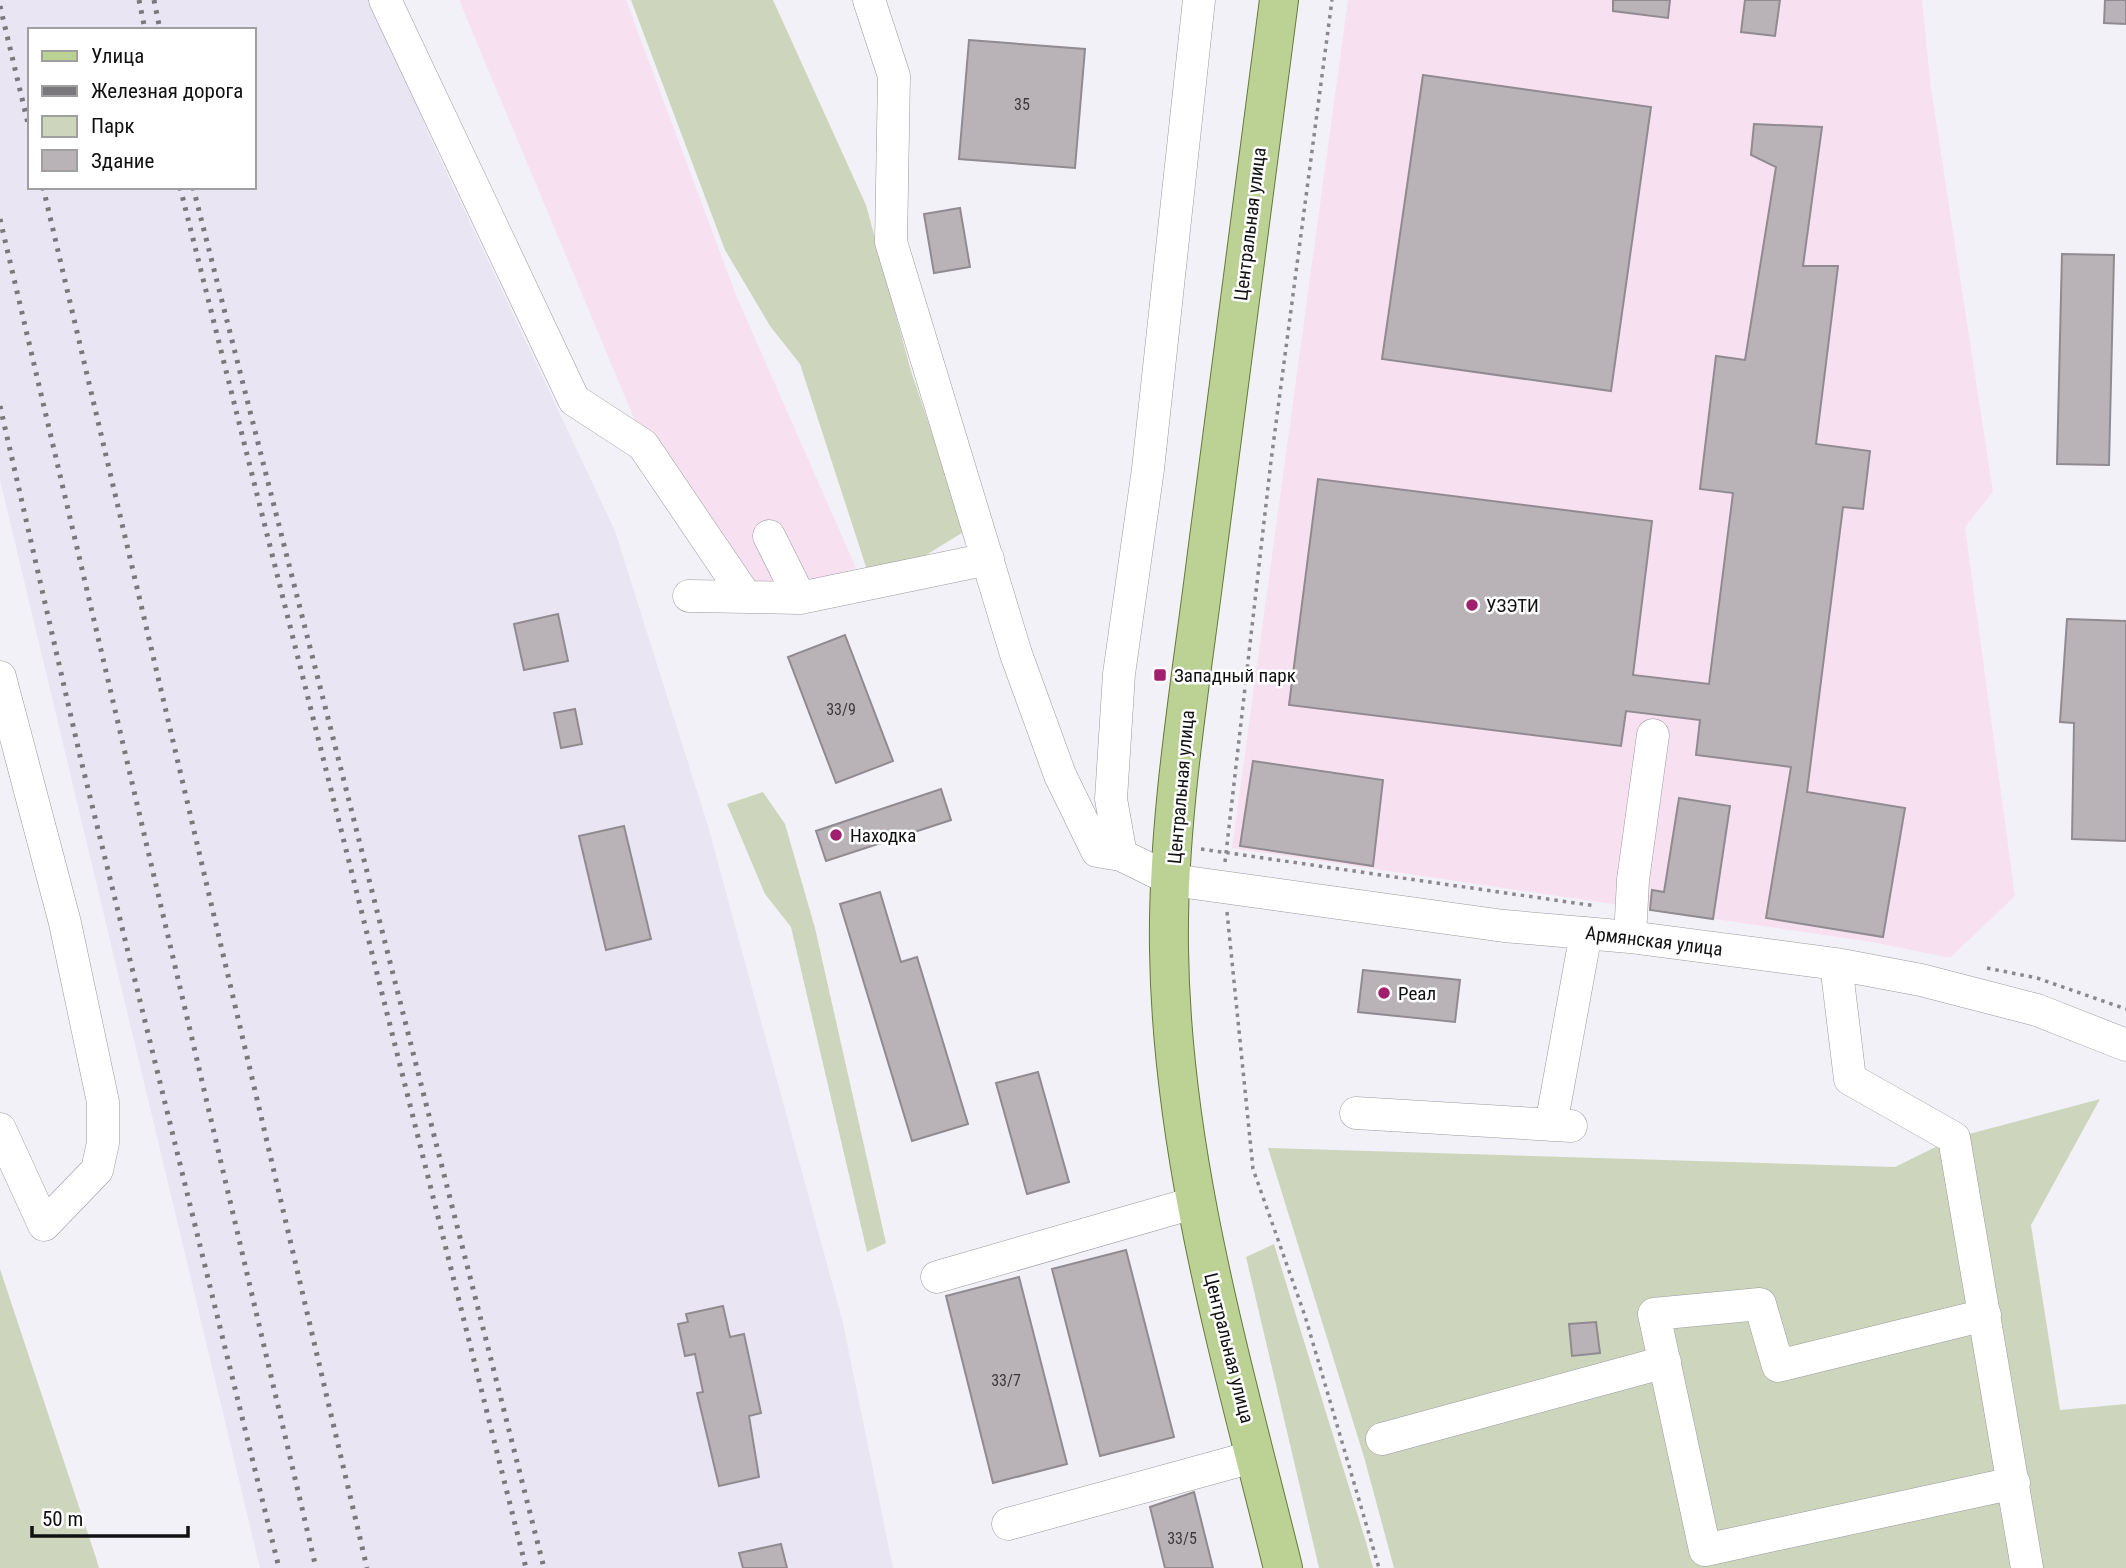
<svg xmlns="http://www.w3.org/2000/svg" width="2126" height="1568" viewBox="0 0 2126 1568" font-family="'Roboto Condensed',sans-serif">
	<style>
		.built { fill: #e9e5f3; fill-rule: evenodd }
		.industrial { fill: #f7e1f0 }
		.green { fill: #cdd6bc }
		.building { fill: #b9b3b8; stroke: #908b90; stroke-width: 2 }
		.lines { fill: none; stroke-linecap: round; stroke-linejoin: round }
		.minor-casing { stroke: #9a999f; stroke-width: 33 }
		.major-casing { stroke: #637a38; stroke-width: 40 }
		.path { stroke: #8a888d; stroke-width: 3.5; stroke-dasharray: 3.5 5; stroke-linecap: butt }
		.minor { stroke: #fff; stroke-width: 32 }
		.major { stroke: #bcd194; stroke-width: 38 }
		.rail { stroke: #7a787c; stroke-width: 5; stroke-dasharray: 3.5 7; stroke-linecap: butt }
		.poi-dot { fill: #a21f6e; stroke: #fff; stroke-width: 2.5 }
		.labels { text-anchor: middle; dominant-baseline: central; stroke-width: 5; stroke-linejoin: round; paint-order: stroke }
		.number-label { font-size: 16px; fill: #3b393c }
		.street-label { font-size: 19px; fill: #111012; stroke: #fff }
		.poi-label { font-size: 19px; fill: #111012; stroke: #fff; text-anchor: start }
	</style>
	<rect width="100%" height="100%" fill="#f3f1f8"/>
	<path class="built" d="M0,0H375L429,135L615,531L708,826L843,1323L893,1568H260L0,480ZM30,30H254V187H30Z"/>
	<path class="industrial" d="M459,0H626L736,295L856,568L756,600L640,433Z
		M1348,0H1922L1931,88L1993,492L1965,527L2015,896L1950,958L1872,942L1232,848Z"/>
	<path class="green" d="M631,0H773L866,205L911,371L965,531L905,568L868,573L800,364L770,326L725,250Z
		M763,792L785,824L815,928L886,1243L867,1252L791,927L765,894L727,804Z
		M2100,1099L2031,1225L2060,1410L2126,1404V1568H1394L1364,1457L1268,1148L1895,1167L1954,1138Z
		M1274,1244L1366,1542L1373,1568H1319L1246,1257Z
		M0,1269L96,1558L99,1568H0Z"/>
	<path class="building" d="M1613,0H1670L1668,18L1613,11Z
		M1745,0H1780L1775,36L1741,32Z
		M2105,0H2126V24L2104,23Z
		M969,40L1085,49L1075,168L959,159Z
		M1423,75L1651,107L1611,391L1382,359Z
		M1754,124L1822,127L1803,266H1838L1816,444L1870,451L1863,509L1843,507L1807,792L1905,808L1883,937L1766,918L1791,767L1696,755L1700,720L1626,711L1621,746L1289,705L1318,479L1652,521L1633,675L1709,684L1733,493L1700,489L1716,356L1745,360L1776,167L1751,155Z
		M960,208L970,267L934,273L924,214Z
		M2062,254L2114,255L2109,465L2057,464Z
		M558,614L568,661L524,670L514,624Z
		M2067,619L2126,621V841L2072,839L2074,723L2060,722Z
		M845,635L893,761L836,783L788,657Z
		M575,709L582,744L561,748L554,713Z
		M1253,761L1383,780L1373,866L1240,846Z
		M941,789L951,820L826,861L816,831Z
		M1679,798L1730,806L1713,919L1650,910L1652,890L1664,892Z
		M624,826L651,939L606,950L579,836Z
		M880,892L901,962L917,957L968,1124L912,1141L840,904Z
		M1363,970L1460,980L1455,1022L1358,1012Z
		M1038,1072L1069,1182L1027,1194L996,1083Z
		M1126,1250L1174,1437L1100,1456L1052,1269Z
		M1019,1277L1067,1464L993,1483L946,1296Z
		M723,1306L730,1337L744,1334L761,1413L749,1416L759,1477L719,1486L697,1393L703,1392L695,1354L685,1356L678,1324L688,1322L686,1314Z
		M1596,1322L1600,1353L1572,1356L1569,1324Z
		M1194,1492L1213,1568H1165L1150,1507Z
		M781,1544L787,1568H743L739,1553Z"/>
	<g class="lines">
		<defs>
			<path id="minor" d="M385,0L574,400L643,445L746,597
				M869,0L894,76L891,242L1016,654L1060,775L1097,851L1121,855L1172,880L1504,926L1630,937L1836,964L1921,980L2037,1010L2126,1045
				M769,536L800,598L988,559
				M689,596L800,598
				M0,677L65,923L103,1102V1143L97,1170L44,1225L0,1129
				M1121,855L1111,799L1119,674L1148,469L1199,0
				M1630,937L1633,880L1653,735
				M1836,964L1850,1079L1954,1138L2027,1568
				M1356,1113L1571,1126
				M1551,1125L1586,933
				M937,1277L1197,1202
				M1985,1315L1778,1366L1760,1304L1654,1314L1705,1550L2014,1483
				M1382,1439L1665,1362
				M1008,1524L1256,1456"/>
			<path id="major" d="M1279,0C1255,187 1231,374 1206,561C1190,689 1167,822 1169,950C1172,1161 1233,1365 1283,1568"/>
		</defs>
		<use href="#minor" class="minor-casing"/>
		<use href="#major" class="major-casing"/>
		<path class="path" d="M1201,849L1596,906
			M1225,862L1271,461L1332,0
			M1227,912L1253,1169L1305,1316L1379,1568
			M1987,968L2037,978L2126,1009"/>
		<use href="#minor" class="minor"/>
		<use href="#major" class="major"/>
		<path class="rail" d="M139,0L145,30
			M154,0L160,30
			M0,6L30,132
			M43,187L367,1568
			M180,187L526,1568
			M193,187L544,1568
			M0,219L316,1568
			M0,406L80,756L279,1568"/>
	</g>
	<g class="poi-dot">
		<circle cx="1472" cy="605" r="7"/>
		<rect x="1153" y="668" width="14" height="14" rx="3.5"/>
		<circle cx="836" cy="835" r="7"/>
		<circle cx="1384" cy="993" r="7"/>
	</g>
	<g class="labels">
		<g class="number-label">
			<text x="1022" y="104">35</text>
			<text x="841" y="709">33/9</text>
			<text x="1006" y="1380">33/7</text>
			<text x="1182" y="1538">33/5</text>
		</g>
		<g class="street-label">
			<text transform="translate(1250 224) rotate(-83)">Центральная улица</text>
			<text transform="translate(1181 787) rotate(-85)">Центральная улица</text>
			<text transform="translate(1654 941) rotate(7)">Армянская улица</text>
			<text transform="translate(1229 1348) rotate(76)">Центральная улица</text>
		</g>
		<g class="poi-label">
			<text x="1486" y="605">УЗЭТИ</text>
			<text x="1174" y="675">Западный парк</text>
			<text x="850" y="835">Находка</text>
			<text x="1398" y="993">Реал</text>
		</g>
	</g>
	<rect x="28" y="28" width="228" height="161" fill="#ffffff" stroke="#a09fa0" stroke-width="2"/>
	<rect x="42" y="51" width="35" height="10" fill="#bcd194" stroke="#a09fa0" stroke-width="2"/>
	<text x="91" y="63" font-size="21" fill="#111012">Улица</text>
	<rect x="42" y="86" width="35" height="10" fill="#7a787c" stroke="#a09fa0" stroke-width="2"/>
	<text x="91" y="98" font-size="21" fill="#111012">Железная дорога</text>
	<rect x="42" y="116" width="35" height="21" fill="#cdd6bc" stroke="#a09fa0" stroke-width="2"/>
	<text x="91" y="133" font-size="21" fill="#111012">Парк</text>
	<rect x="42" y="150" width="35" height="21" fill="#b9b3b8" stroke="#a09fa0" stroke-width="2"/>
	<text x="91" y="168" font-size="21" fill="#111012">Здание</text>
	<path d="M32 1526v10h156v-10" fill="none" stroke="#111012" stroke-width="3.5"/>
	<text x="42" y="1526" font-size="21" fill="#111012" stroke="#ffffff" stroke-width="5" paint-order="stroke">50 m</text>
</svg>
